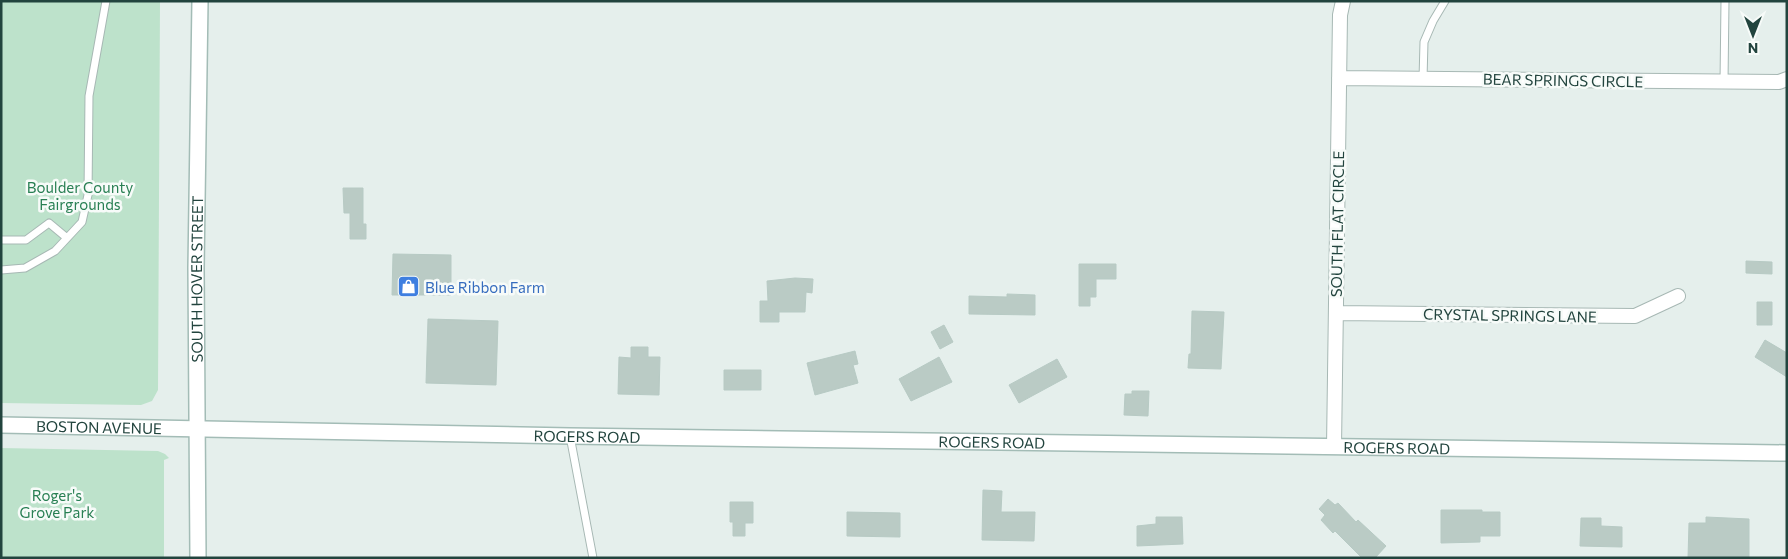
<svg xmlns="http://www.w3.org/2000/svg" width="1788" height="559" viewBox="0 0 1788 559" font-family="Commissioner,sans-serif">
	<style>
		.green { fill: #bde2cb }
		.building { fill: #bacbc5; stroke: #b7cac4 }
		.lines { fill: none; stroke-linecap: round; stroke-linejoin: round }
		.lane-casing { stroke: #a7b8b4; stroke-width: 9 }
		.street-casing { stroke: #a7b8b4; stroke-width: 16 }
		.secondary-casing { stroke: #a3bcb6; stroke-width: 18 }
		.lane { stroke: #fff; stroke-width: 7 }
		.street { stroke: #fff; stroke-width: 14 }
		.secondary { stroke: #fff; stroke-width: 15 }
		.labels { text-anchor: middle; dominant-baseline: central; stroke-width: 5; stroke-linejoin: round; paint-order: stroke }
		.street-label { font-size: 15px; fill: #22443e; stroke: #f7fbf9 }
		.park-label { font-size: 15px; fill: #287f53; stroke: #f7fbf9 }
		.shop-label { font-size: 15px; fill: #366cbe; stroke: #f7fbf9; text-anchor: start }
	</style>
	<rect width="100%" height="100%" fill="#e5efec"/>
	<path class="green" d="M1,1H160L158,390L152,401L141,405L1,403Z
		M1,448L158,451L165,454L169,458L164,460V558H1Z"/>
	<path class="building" d="M343,188H363V224H366V239H350V213H344Z
		M393,254L451,255V295H392Z
		M1746,261L1772,262V274L1746,273Z
		M1079,264H1116V279H1096V297H1090V306H1079Z
		M795,278L813,279L812,293L806,292L805,312H779V322H760V301H768L767,281Z
		M1007,294L1035,295V315L969,314V296L1007,297Z
		M1757,302H1772V325H1757Z
		M1192,311L1224,312L1221,369L1188,368L1189,354H1191Z
		M428,319L498,321L496,385L426,383Z
		M944,325L953,342L940,349L931,332Z
		M1765,340L1787,353V377L1755,357Z
		M631,347H648V357H660L659,395L618,394L619,357L631,358Z
		M855,351L858,364L853,365L858,383L815,395L807,363Z
		M939,357L952,382L911,401L899,379Z
		M1057,359L1067,377L1019,403L1009,385Z
		M724,370H761V390H724Z
		M1132,391H1149L1148,416L1124,415L1125,394H1132Z
		M983,490L1002,491L1001,512H1035L1034,541L982,540Z
		M1328,499L1335,505L1338,503L1356,522L1358,520L1386,546L1375,558H1362L1335,531L1333,533L1321,520L1325,515L1319,509Z
		M730,502H753V523H745V536H733V522H730Z
		M1441,510H1482V512H1500V536H1480V542L1441,543Z
		M847,512L900,513V537L847,536Z
		M1156,517H1182L1183,544L1137,546V526L1156,524Z
		M1706,517L1749,519V558H1688L1689,523H1706Z
		M1581,518H1601V526L1622,527V547L1580,546Z"/>
	<g class="lines">
		<defs>
			<path id="lane" d="M1423,79L1424,42L1433,21L1445,1
				M1724,82L1725,1
				M1,240H26L49,223L67,238
				M1,270L25,268L55,251L82,222L88,195L89,96L106,1
				M570,436L593,558"/>
			<path id="street" d="M1339,78L1779,82L1787,79
				M1336,313L1635,316L1678,296
				M1334,447L1340,15L1343,1"/>
			<g id="secondary">
				<path id="s1" d="M1,425L570,436L1787,453"/>
				<path id="s2" d="M198,558L196,268L200,1"/>
			</g>
		</defs>
		<use href="#lane" class="lane-casing"/>
		<use href="#street" class="street-casing"/>
		<use href="#secondary" class="secondary-casing"/>
		<use href="#lane" class="lane"/>
		<use href="#street" class="street"/>
		<use href="#secondary" class="secondary"/>
	</g>
	<defs>
		<symbol id="shop-square" viewBox="-11 -11 22 22"><rect x="-9" y="-9" width="18" height="18" rx="4" fill="#3f7fe0" stroke="#f7fbf9"/><path d="M-5-2.5h2.3a2.7 3.5 0 0 1 5.4 0H5L5.5 6h-11ZM-1.5-2.5h3a1.5 2.3 0 0 0-3 0Z" fill="#fff"/></symbol>
	</defs>
	<g fill-rule="evenodd">
		<use href="#shop-square" x="396" y="274" width="25" height="25"/>
	</g>
	<g class="labels">
		<g class="street-label">
			<text transform="translate(1563 80) rotate(1)">BEAR SPRINGS CIRCLE</text>
			<text transform="translate(1337 224) rotate(-89)">SOUTH FLAT CIRCLE</text>
			<text stroke="none"><textPath href="#s2" startOffset="279">SOUTH HOVER STREET</textPath></text>
			<text transform="translate(1510 315) rotate(1)">CRYSTAL SPRINGS LANE</text>
			<text stroke="none"><textPath href="#s1" startOffset="98">BOSTON AVENUE</textPath></text>
			<text stroke="none"><textPath href="#s1" startOffset="586">ROGERS ROAD</textPath></text>
			<text stroke="none"><textPath href="#s1" startOffset="991">ROGERS ROAD</textPath></text>
			<text stroke="none"><textPath href="#s1" startOffset="1396">ROGERS ROAD</textPath></text>
		</g>
		<g class="park-label">
			<text x="80" y="187">Boulder County<tspan x="80" dy="17">Fairgrounds</tspan></text>
			<text x="57" y="495">Roger's<tspan x="57" dy="17">Grove Park</tspan></text>
		</g>
		<g class="shop-label">
			<text x="425" y="287">Blue Ribbon Farm</text>
		</g>
	</g>
	<rect width="1788" height="559" fill="none" stroke="#22443e" stroke-width="5"/>
	<g transform="translate(1753 35) rotate(180)" stroke="#f7fbf9" stroke-width="4" paint-order="stroke">
	<path d="M0-4L9 19L0 12L-9 19Z" fill="#22443e"/>
	<text y="-8" font-size="14" font-weight="bold" text-anchor="middle" fill="#22443e">N</text>
	</g>
</svg>
